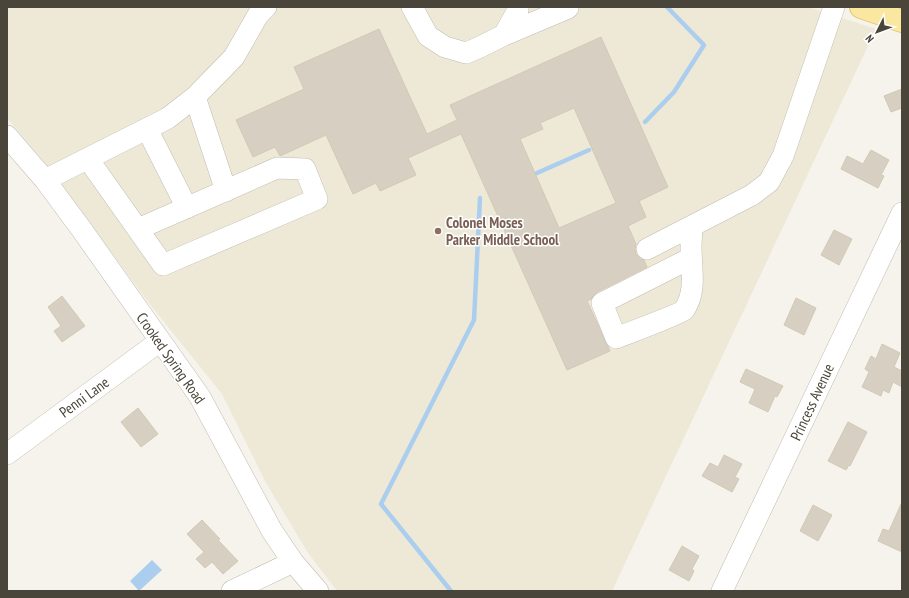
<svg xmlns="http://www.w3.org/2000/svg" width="909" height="598" viewBox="0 0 909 598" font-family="'PT Sans Narrow',sans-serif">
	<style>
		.education { fill: #eee9d7 }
		.water { fill: #acceee }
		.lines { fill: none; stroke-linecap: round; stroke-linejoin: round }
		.stream { stroke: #acceee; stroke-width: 4.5 }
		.building { fill: #d7d0c2; stroke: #d1c9b5; fill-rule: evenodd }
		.minor-casing { stroke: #c1bcaf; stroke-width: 22 }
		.major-casing { stroke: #e0c770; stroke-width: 24 }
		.minor { stroke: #fff; stroke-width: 21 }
		.major { stroke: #fae8a0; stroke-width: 22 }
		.education-dot { fill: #8d6e63; stroke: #fff; stroke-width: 1.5 }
		.labels { text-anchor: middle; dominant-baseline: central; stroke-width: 3; stroke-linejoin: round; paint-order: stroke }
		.education-label { font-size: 15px; font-weight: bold; fill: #785e54; stroke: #fff; text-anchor: start }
		.street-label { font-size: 15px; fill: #4a453a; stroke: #fff }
	</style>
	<rect width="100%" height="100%" fill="#f5f3ec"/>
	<path class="education" d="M7,7H808L876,29L612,591H337L308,553L266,483L222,394L148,302L42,159L7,118Z"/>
	<path class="water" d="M152,560L162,570L139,591L130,581Z"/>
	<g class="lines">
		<path class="stream" d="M645,122L674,92L704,45L667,7
			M537,173L589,150
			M451,591L381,504L474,320L480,198"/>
	</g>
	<path class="building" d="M379,29L427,134L457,120L450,105L601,37L668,187L639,201L646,217L628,226L636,244L635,249L636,254L640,259L644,260L647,267L597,292L591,299L587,301L610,351L567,370L461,134L408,158L416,175L380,191L376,183L353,194L326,135L280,156L275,147L253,157L236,120L304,89L294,67ZM574,108L616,203L559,228L520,139L543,129L540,123Z
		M902,89V108L891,112L884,96Z
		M871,150L889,160L881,175L884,176L878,188L841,169L847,156L863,164Z
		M834,230L852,239L839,265L821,255Z
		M62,296L85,326L62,342L54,331L61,326L48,307Z
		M796,298L816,308L804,335L784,325Z
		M882,344L900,353L894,367L902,371V387L893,382L889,393L883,390L881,396L862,387L869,372L865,369L871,356L876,359Z
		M746,369L783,386L777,397L775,396L768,412L749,403L755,389L740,382Z
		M138,408L158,434L141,447L121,422Z
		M848,422L867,432L850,466L849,465L846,470L828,461Z
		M724,455L742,464L735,477L739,479L732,492L702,476L710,463L718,467Z
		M902,502V552L878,541L883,529L889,531Z
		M813,505L832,515L818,541L800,531Z
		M202,520L220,539L218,540L238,561L223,574L212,562L205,568L196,559L204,552L187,534Z
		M682,546L699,556L692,569L694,571L689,581L669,570Z"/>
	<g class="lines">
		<defs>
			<path id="minor" d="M412,7L428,36L445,47L466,53L480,47L504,35L518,10V7
				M504,35L568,8L567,7
				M195,97L226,191
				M147,129L187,208
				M7,136L45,180L82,230L200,397L272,531L293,562L318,591
				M88,159L163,265L317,199L305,169L277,168L138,229
				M45,180L168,118L195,97L234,57L258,15L266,7
				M647,249L752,195L769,182L783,156L834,7
				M691,258L602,303L616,338C626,334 680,314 684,310C697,292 691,268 691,247C691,240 692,233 692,226
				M7,454L160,341
				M232,591L293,562
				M722,591L902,213"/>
			<path id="major" d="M861,7L902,21"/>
		</defs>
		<use href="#minor" class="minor-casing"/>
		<use href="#major" class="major-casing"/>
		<use href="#minor" class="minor"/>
		<use href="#major" class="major"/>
	</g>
	<circle class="education-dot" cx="438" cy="231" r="4"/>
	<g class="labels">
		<g class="education-label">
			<text x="446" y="222">Colonel Moses<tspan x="446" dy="17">Parker Middle School</tspan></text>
		</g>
		<g class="street-label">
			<text transform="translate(171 358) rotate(55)">Crooked Spring Road</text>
			<text transform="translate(84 397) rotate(-36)">Penni Lane</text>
			<text transform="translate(812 402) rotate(-65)">Princess Avenue</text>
		</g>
	</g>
	<rect width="909" height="598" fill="none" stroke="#4a453a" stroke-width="16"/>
	<g transform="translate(877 32) rotate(228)" stroke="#ffffff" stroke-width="3" paint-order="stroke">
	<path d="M0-3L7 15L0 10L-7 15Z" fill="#4a453a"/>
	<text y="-6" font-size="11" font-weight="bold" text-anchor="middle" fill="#4a453a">N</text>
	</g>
</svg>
